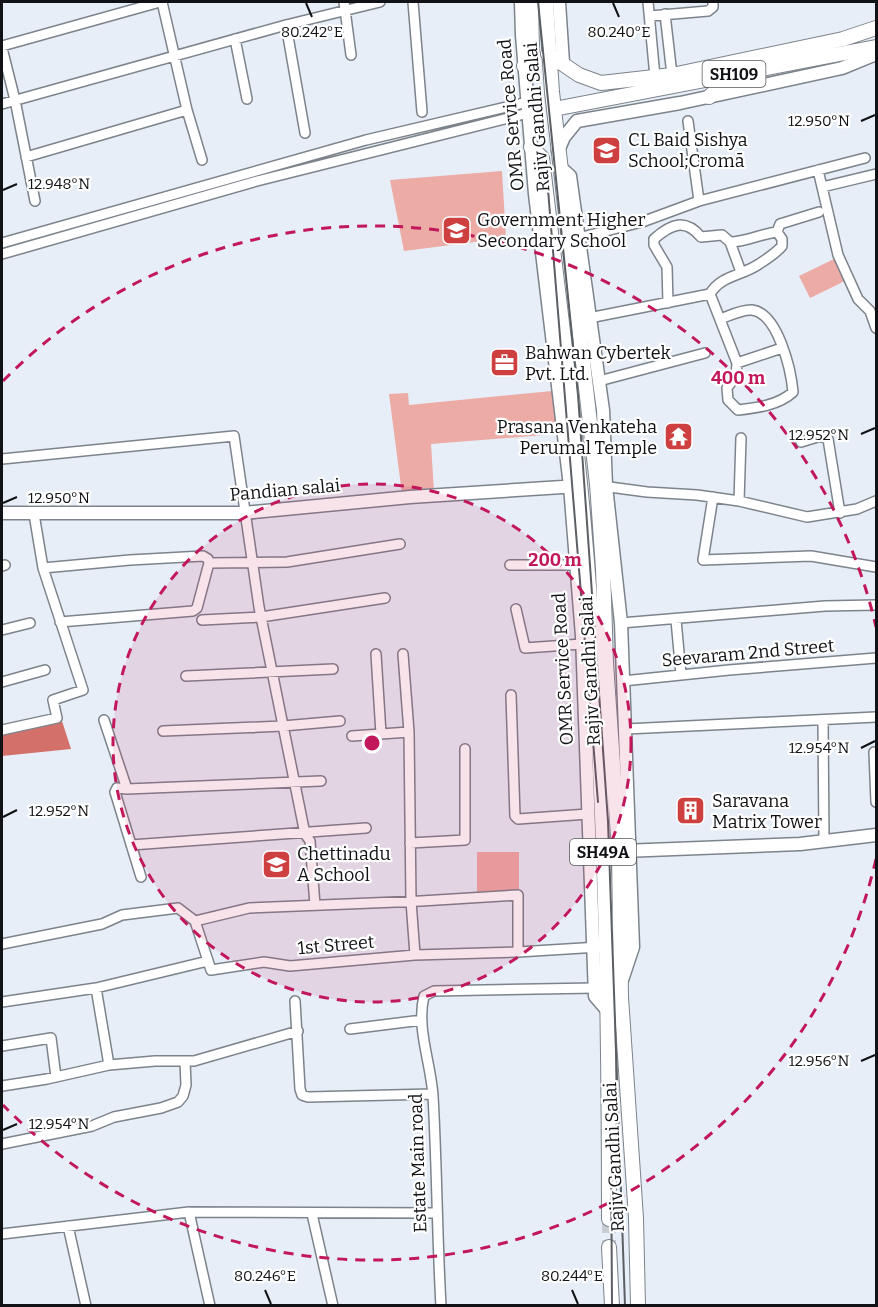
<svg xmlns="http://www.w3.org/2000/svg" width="878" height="1307" viewBox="0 0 878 1307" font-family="Bitter,serif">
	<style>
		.green { fill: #ecaba5 }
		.water { fill: #d4706a }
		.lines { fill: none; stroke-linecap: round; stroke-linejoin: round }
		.primary-tunnel { stroke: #c7cdd5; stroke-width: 14; stroke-dasharray: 14 7; stroke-linecap: butt }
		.street-casing { stroke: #7d838b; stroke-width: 12 }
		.secondary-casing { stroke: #7d838b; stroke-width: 15 }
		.primary-casing { stroke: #7d838b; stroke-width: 16 }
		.street { stroke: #fff; stroke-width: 9 }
		.secondary { stroke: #fff; stroke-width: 12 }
		.primary { stroke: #fff; stroke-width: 14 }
		.rail { stroke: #5b5f64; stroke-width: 2 }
		.ticks { fill: none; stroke: #101215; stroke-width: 2 }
		.ring { fill: none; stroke: #c2185b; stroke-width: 3; stroke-dasharray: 10 8 }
		.labels { text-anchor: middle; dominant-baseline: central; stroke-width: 4.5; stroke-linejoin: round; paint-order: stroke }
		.shield { fill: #fff; stroke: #58595b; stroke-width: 1.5 }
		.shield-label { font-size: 16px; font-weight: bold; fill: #101215 }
		.street-label { font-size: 18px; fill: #101215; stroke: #fff }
		.poi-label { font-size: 18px; fill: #101215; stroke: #fff; text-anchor: start }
		.ticks-label { font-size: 15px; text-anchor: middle; fill: #101215; stroke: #fff; stroke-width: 4.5; stroke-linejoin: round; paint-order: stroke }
		.centre { fill: #c2185b; stroke: #fff; stroke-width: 3 }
		.ring-label { font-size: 18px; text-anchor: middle; font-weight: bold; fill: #c2185b; stroke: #fff; stroke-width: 4.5; stroke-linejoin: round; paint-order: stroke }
	</style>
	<rect width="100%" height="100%" fill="#e7eef7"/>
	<path class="green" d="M502,171L506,238L404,251L390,180Z
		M834,259L845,281L810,298L799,276Z
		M552,391L557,434L431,444L434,492L402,494L389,394L408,393L409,405Z
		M477,852H519V893L477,894Z"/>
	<path class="water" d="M62,721L71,749L2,756V733Z"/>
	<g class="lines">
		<path class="primary-tunnel" d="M609,1219V1247"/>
		<defs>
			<path id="street" d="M162,2L187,110L202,160
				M344,2L351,55
				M413,2L422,112
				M648,2L655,77
				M665,14L672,75
				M650,16L708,11L713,7V2
				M286,25L305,133
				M235,39L247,99
				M2,46L160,2
				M2,48L15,100L35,201
				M2,104L286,25L380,2
				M688,121L699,201
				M26,157L187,110
				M818,170L838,255L858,299L870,311L876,328
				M822,187L876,174
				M777,232L780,224L819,212
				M578,238L642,222L699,201L865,158
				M730,242L741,272
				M2,243L366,140L528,102
				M2,254L257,181L528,113
				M668,303L667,267L654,245V239C671,224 685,218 701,237L722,235L730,242C746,242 760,234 777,232L782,239V246C776,253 767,259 759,264C742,276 721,275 710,294
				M589,318L710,294L737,363L736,376L727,388L728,400L738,410C757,408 779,405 793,392C791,370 778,313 752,310C742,309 729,316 720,319
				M737,363L782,348
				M599,381L705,353
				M801,442L821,436L828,439L840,513
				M2,459L234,436L259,607L305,834L310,841L315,905
				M602,486L647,492L697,495L739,501L807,517L857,509L876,501
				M713,497L703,560L811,556L876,567
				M739,501L741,438
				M209,563L287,562L400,544
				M510,565H575
				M2,566L5,565
				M43,568L130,560L203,556L208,559L209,563L197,608L193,611L60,622
				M516,609L525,648L582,644
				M202,620L261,617L385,598
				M676,620L681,674
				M621,623L825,606L876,605
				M2,630L30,623
				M376,654L381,734L409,732L411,901L415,955
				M403,654L409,732
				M186,676L333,669
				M623,681L729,670L876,658
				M2,682L45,670
				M511,695L515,816L518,819L588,814
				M104,720L127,789L321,781
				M823,721L824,840
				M626,729L876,717
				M2,730L57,718L53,700L83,690L43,568L34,514
				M163,731L283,726L340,721
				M352,736L381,734
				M874,752L876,802
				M127,789L117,788L115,792L141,877
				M410,843L465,840V749
				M131,845L366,828
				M195,921L249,908L421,901L518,895V952
				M2,944L102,924L122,915L178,908L195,921L211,970L264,962L290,966L415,955L518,952L599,947
				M96,988L109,1065
				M295,1001L300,1089L302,1095L308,1097L433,1094
				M2,1002L96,988L208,961
				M350,1029L422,1020
				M2,1046L51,1038L56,1077
				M2,1086L47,1079L109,1065L155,1061H194L298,1031
				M2,1144L92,1126L114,1117L161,1108L178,1102L183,1096L186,1085L185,1061
				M189,1212L210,1306
				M312,1214L333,1306
				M68,1226L86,1306
				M2,1234L189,1212L436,1213
				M441,1306C437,1236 437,1165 433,1096C431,1063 416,1028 424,996L434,991L595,988"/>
			<path id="secondary" d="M521,2L522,35L535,194L570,486L582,636L595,996L607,1010
				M559,2L563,63
				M558,151L564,137L577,121L680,103L842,68L876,54
				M560,167L570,176L603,410L606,486L621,623L633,947L622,980
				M2,513H244L410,497L578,486
				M623,851L800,844L876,835"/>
			<path id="primary" d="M546,2L552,92L597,484L603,568L606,663L619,851L621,997L636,1218L638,1306
				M548,54L579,75L601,83L672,75L843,39L876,28
				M524,66L532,50L531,2
				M709,97L733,75
				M554,109L876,47
				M531,147L542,158C556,277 572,395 583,514C604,748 609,984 609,1219
				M609,1247L612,1306"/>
		</defs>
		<use href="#street" class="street-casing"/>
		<use href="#secondary" class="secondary-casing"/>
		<use href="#primary" class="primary-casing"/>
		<use href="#street" class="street"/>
		<use href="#secondary" class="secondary"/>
		<use href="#primary" class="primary"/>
		<path class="rail" d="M538,2L578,395L608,821L625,1306
			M546,165L598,802
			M611,1141L612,1306"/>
	</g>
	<path class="ticks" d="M306,3L312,17M613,3L619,17M861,121L875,115M3,190L17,184M861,434L875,428M3,503L17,497M861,748L875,741M3,817L17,810M861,1061L875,1055M3,1130L17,1124M265,1290L271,1304M572,1290L578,1304"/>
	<circle cx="372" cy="743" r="259" fill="#c2185b" fill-opacity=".12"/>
	<g class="ring">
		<circle cx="372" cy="743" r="259"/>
		<path d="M876 859A517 517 0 0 1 3 1105M3 381A517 517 0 0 1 876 627"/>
	</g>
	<defs>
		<symbol id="school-square" viewBox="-11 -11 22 22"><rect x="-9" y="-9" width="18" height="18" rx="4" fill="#ce3f40" stroke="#fff"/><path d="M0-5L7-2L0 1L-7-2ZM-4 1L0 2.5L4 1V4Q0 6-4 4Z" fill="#fff"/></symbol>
		<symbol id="office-square" viewBox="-11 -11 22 22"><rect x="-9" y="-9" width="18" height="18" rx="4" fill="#ce3f40" stroke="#fff"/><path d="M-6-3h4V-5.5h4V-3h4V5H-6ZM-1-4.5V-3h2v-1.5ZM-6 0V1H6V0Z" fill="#fff"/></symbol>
		<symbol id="temple-square" viewBox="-11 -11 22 22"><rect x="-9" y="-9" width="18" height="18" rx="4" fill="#ce3f40" stroke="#fff"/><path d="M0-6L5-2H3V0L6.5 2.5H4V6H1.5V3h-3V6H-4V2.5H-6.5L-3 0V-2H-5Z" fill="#fff"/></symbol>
		<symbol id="building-square" viewBox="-11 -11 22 22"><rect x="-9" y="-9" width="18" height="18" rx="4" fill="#ce3f40" stroke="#fff"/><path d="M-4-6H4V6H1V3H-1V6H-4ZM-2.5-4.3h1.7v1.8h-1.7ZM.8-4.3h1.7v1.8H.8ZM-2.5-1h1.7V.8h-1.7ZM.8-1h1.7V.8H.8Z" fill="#fff"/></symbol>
	</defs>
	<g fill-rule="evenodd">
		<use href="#school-square" x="590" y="134" width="33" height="33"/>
		<use href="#school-square" x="440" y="214" width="33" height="33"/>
		<use href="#office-square" x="488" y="346" width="33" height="33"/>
		<use href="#temple-square" x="662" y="420" width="33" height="33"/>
		<use href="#building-square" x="674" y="794" width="33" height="33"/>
		<use href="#school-square" x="260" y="848" width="33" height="33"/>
	</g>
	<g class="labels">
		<g class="shield">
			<rect x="702.5" y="61" width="63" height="26" rx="4.5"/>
			<rect x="570" y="839" width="66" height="26" rx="4.5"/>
		</g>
		<g class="shield-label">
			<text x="734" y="74">SH109</text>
			<text x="603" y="852">SH49A</text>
		</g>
		<g class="street-label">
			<text transform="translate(511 115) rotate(-95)">OMR Service Road</text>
			<text transform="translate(537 117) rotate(-95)">Rajiv Gandhi Salai</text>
			<text transform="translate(285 490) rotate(-5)">Pandian salai</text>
			<text transform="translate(748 653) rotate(-5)">Seevaram 2nd Street</text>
			<text transform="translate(563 669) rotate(-93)">OMR Service Road</text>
			<text transform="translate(590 671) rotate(-93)">Rajiv Gandhi Salai</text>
			<text transform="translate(336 945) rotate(-5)">1st Street</text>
			<text transform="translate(614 1157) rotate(-93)">Rajiv Gandhi Salai</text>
			<text transform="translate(418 1163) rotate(-92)">Estate Main road</text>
		</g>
		<g class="poi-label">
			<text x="628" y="140">CL Baid Sishya<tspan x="628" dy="21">School;Cromā</tspan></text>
			<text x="477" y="220">Government Higher<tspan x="477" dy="21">Secondary School</tspan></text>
			<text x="525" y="353">Bahwan Cybertek<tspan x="525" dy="21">Pvt. Ltd.</tspan></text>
			<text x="657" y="427" text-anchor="end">Prasana Venkateha<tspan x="657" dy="21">Perumal Temple</tspan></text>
			<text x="712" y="801">Saravana<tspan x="712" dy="21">Matrix Tower</tspan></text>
			<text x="297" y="854">Chettinadu<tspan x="297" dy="21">A School</tspan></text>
		</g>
	</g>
	<g class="ticks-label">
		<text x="312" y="37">80.242°E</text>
		<text x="619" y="37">80.240°E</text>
		<text x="819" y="126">12.950°N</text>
		<text x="59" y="189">12.948°N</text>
		<text x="819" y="440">12.952°N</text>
		<text x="59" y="503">12.950°N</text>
		<text x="819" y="753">12.954°N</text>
		<text x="59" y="816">12.952°N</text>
		<text x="819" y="1066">12.956°N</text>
		<text x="59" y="1129">12.954°N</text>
		<text x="265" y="1281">80.246°E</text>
		<text x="572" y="1281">80.244°E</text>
	</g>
	<circle cx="372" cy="743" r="9" class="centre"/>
	<g class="ring-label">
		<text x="738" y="384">400 m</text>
		<text x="555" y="566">200 m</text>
	</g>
	<rect width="878" height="1307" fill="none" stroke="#101215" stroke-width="6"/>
</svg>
